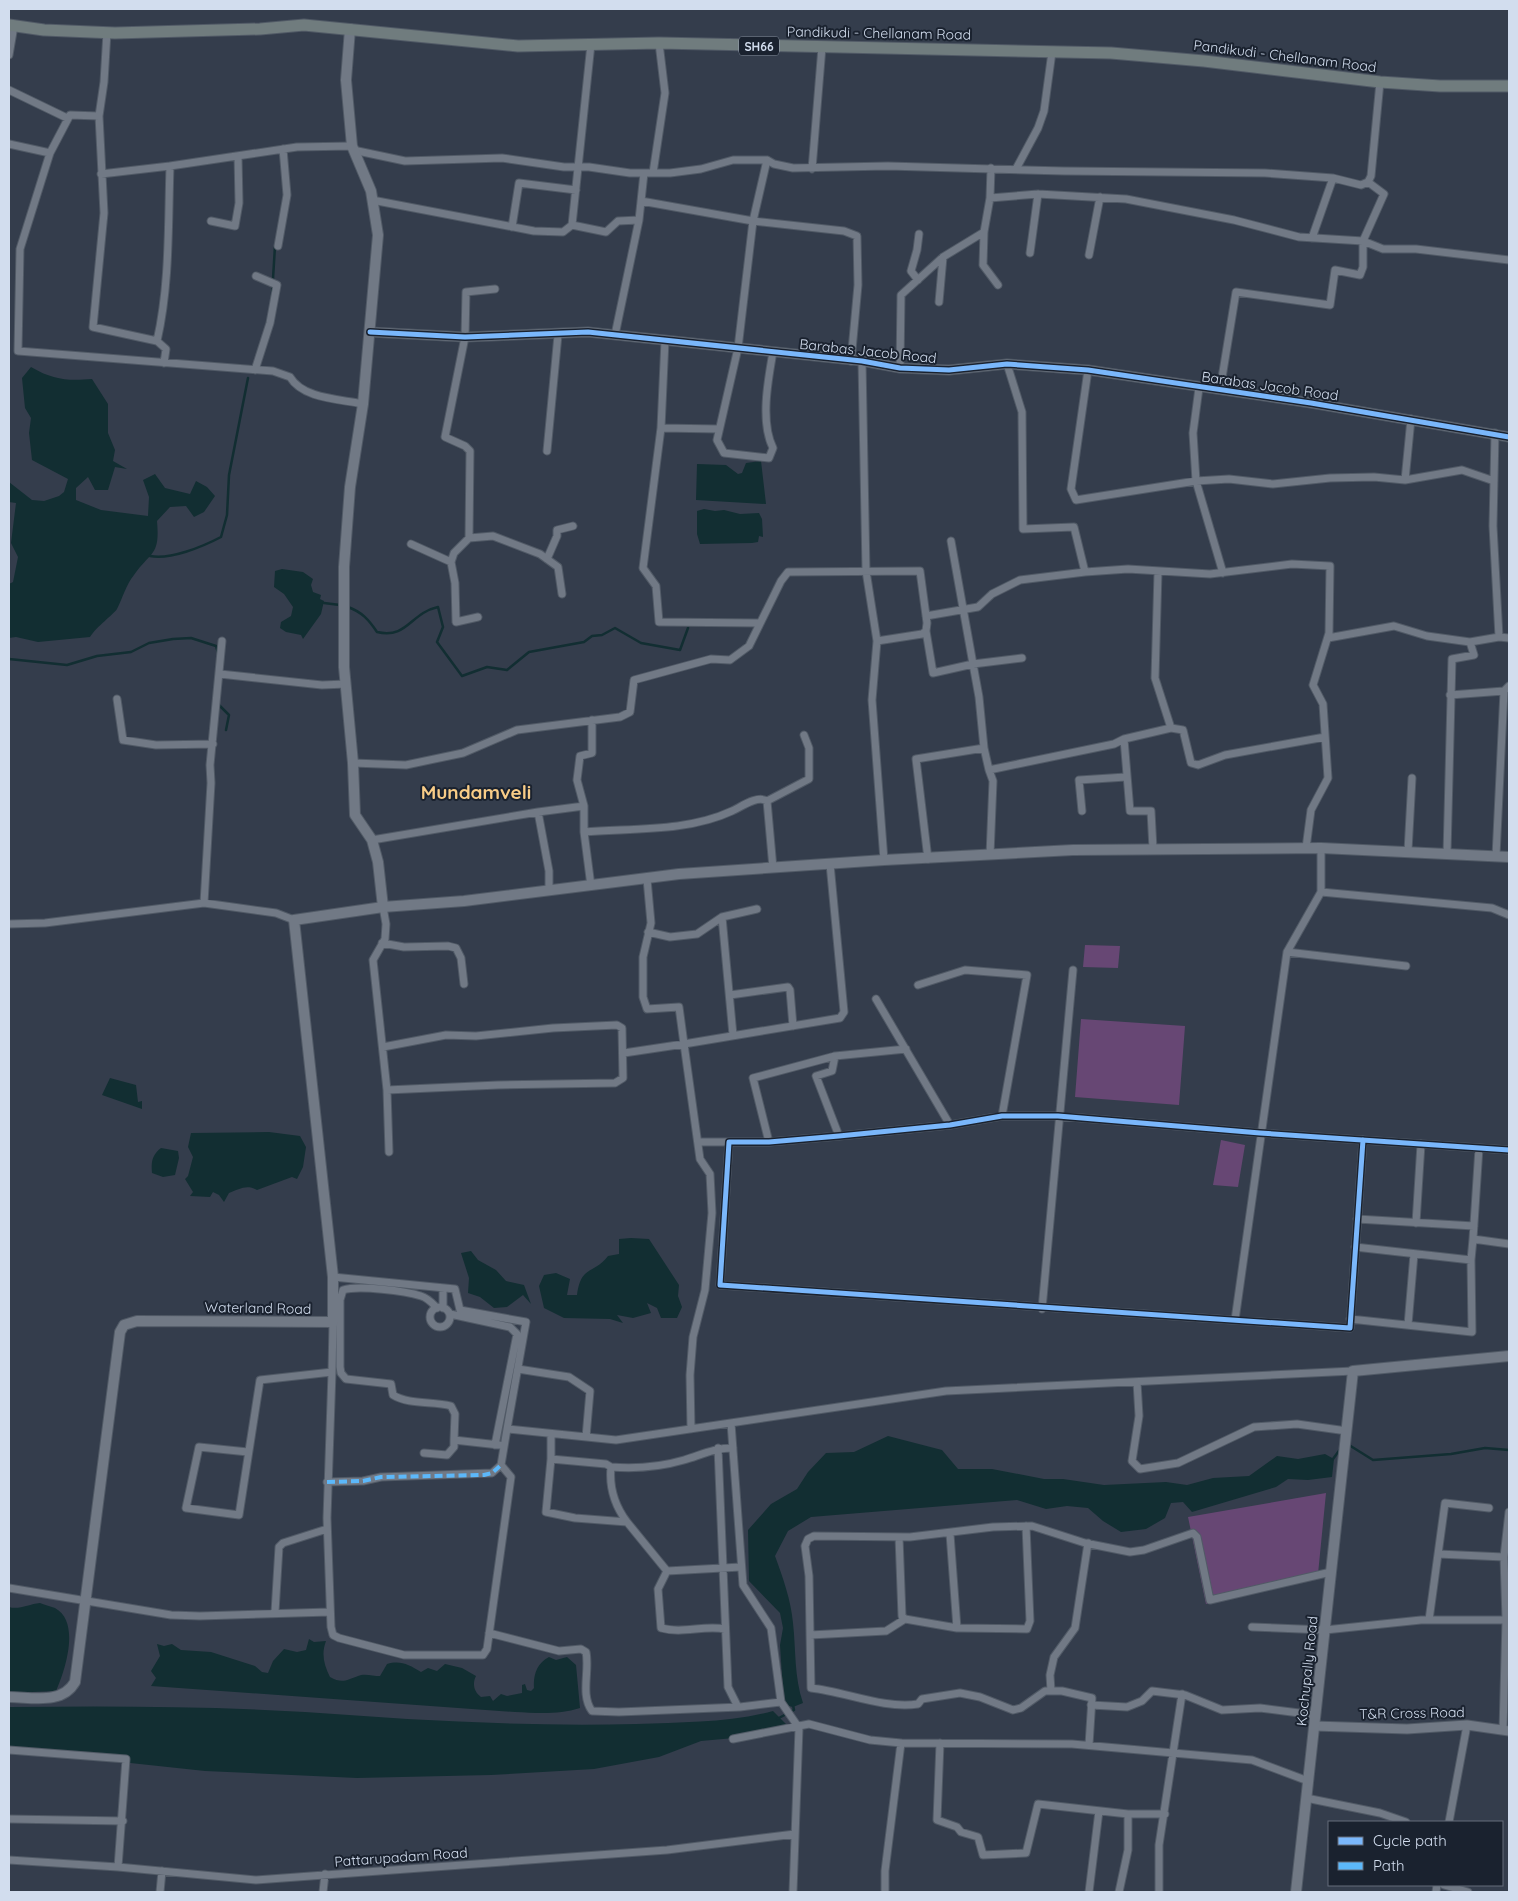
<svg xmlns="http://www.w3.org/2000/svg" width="1518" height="1901" viewBox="0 0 1518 1901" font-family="Quicksand,sans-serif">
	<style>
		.green { fill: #674774 }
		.water { fill: #122e32 }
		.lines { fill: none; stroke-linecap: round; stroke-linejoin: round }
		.stream { stroke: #122e32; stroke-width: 2.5 }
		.minor-casing { stroke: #515a66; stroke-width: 9 }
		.tertiary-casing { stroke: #515a66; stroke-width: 11 }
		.secondary-casing { stroke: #515a66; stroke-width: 12 }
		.primary-casing { stroke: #515a66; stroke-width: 13 }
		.minor { stroke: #717985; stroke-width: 7 }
		.tertiary { stroke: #717985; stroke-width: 9 }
		.secondary { stroke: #717985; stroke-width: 10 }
		.primary { stroke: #707c7e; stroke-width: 11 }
		.quiet { stroke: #5cb8fa; stroke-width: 4; stroke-dasharray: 8 4; stroke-linecap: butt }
		.cycleway-casing { stroke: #1a222f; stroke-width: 8 }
		.cycleway { stroke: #7ab7fb; stroke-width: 5 }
		.labels { text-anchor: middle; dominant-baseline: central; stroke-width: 4; stroke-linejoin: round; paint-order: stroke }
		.shield { fill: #1a222f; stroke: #9ba5b5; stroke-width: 1 }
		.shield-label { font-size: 12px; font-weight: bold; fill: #d2ddee }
		.street-label { font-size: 14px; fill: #d2ddee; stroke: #1a222f }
		.district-label { font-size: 19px; font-weight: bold; fill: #f8cc87; stroke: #1a222f }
	</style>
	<rect width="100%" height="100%" fill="#343d4c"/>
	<path class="green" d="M1085,945L1120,946L1118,968L1083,967Z
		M1081,1019L1185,1026L1179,1105L1075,1097Z
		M1221,1140L1245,1145L1238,1187L1213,1185Z
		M1326,1493L1318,1574L1206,1604L1188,1517Z"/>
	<path class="water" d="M31,367C53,380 68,381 92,379L108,404V433L115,450L113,461L127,469L115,467L108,490H95L88,477L76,488V500L101,510L148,516L149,497L143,480L155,474L165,488L190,494L196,481L207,487L215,496L204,512L194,517L186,506L170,507L157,521C160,556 152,550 134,575C126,585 123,597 117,609C113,615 97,626 90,637L38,642L16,637L9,638V584L13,582L18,557L11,543L16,503L9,502V482L32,500L44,501L59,496L64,492L68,479L32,460L29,433L31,418L25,408L22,378Z
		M761,461L766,504L696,500L697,464L726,465L738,474L742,473L746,463Z
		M704,509L715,511L724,510L740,514L759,513L762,519L763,537L759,536L758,542L752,543L700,544L697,534V511Z
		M282,569L303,572L313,579L311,585L313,592L321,595L320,599L324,601L321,614L303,639L301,635L286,632L280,628L281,622L291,616L293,607L284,594L274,587L275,571Z
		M110,1078L136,1085L138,1102L142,1101V1109L102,1095Z
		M269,1132L300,1136L306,1147L303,1167L297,1179L292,1177L257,1190C247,1184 239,1189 229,1193L224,1202L219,1195L213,1192L210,1197L190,1196L193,1192L185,1179L188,1176L193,1157L188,1147L191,1133Z
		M161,1148L178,1151L179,1158L175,1175L163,1177L152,1173C151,1162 152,1155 161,1148Z
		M631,1238L649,1239L679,1285L678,1296L682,1307L677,1318H661L657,1308L647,1303L651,1313L633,1318L617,1315L623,1323L610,1319L564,1318L544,1308L539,1286L544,1275L556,1273L570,1279L567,1295H577C581,1265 593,1275 608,1256L619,1254V1239Z
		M471,1251L478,1260L496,1270L506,1281L524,1285L531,1304L523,1295L507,1307L494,1308L480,1297L468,1293L469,1278L461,1253Z
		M888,1436L942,1450L958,1469H992L1044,1479H1063L1104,1485L1166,1482L1187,1485L1213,1478L1249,1476L1277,1456L1298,1459L1325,1454L1334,1459L1332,1477L1308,1480L1288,1479L1276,1487L1192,1512L1183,1502L1171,1503L1165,1518L1146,1529L1121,1532L1103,1521L1088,1508L1067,1506L1046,1509L1017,1500L811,1517L788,1531L775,1556C783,1578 791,1600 793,1623C796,1650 794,1677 803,1703L793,1707L784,1705L780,1645L783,1628L780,1613L749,1581L748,1530L771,1504L797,1489L808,1472L826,1453L854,1452Z
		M40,1603C44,1605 50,1606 55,1608C81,1622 65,1671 56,1691L9,1693V1607C19,1610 29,1604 40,1603Z
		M309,1639L314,1642L326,1641C321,1654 324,1665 330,1677C342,1684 347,1680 358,1676C364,1673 373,1676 380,1676L387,1664C401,1660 409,1665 421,1672L428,1668L437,1671L445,1664L462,1668L476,1676C472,1684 474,1692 481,1697L490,1696L493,1701L501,1694L507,1696L522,1693V1685L525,1684L527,1690L531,1691L534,1688C533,1675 537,1663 549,1657L556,1660L567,1657L576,1665L580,1708C559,1715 536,1713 515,1712L151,1686L156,1678L151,1671L160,1656L157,1644L164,1646L172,1644L181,1650L211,1652L255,1666L262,1672L268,1673L273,1661L284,1649L297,1652L306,1650Z
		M9,1707C108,1706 206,1706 305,1712C415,1720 525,1727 636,1724C682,1722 728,1723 773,1711L787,1725L756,1736L701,1741L659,1757L594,1769L491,1775L357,1778L205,1771L9,1750Z"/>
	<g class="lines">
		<path class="stream" d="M272,295L275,246
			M150,556C170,560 202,547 221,537L227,515L229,475L248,378
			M324,603L340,605
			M348,607C362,612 369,620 377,632C408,639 410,613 438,607L443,627L437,642L462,676L487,667L507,670L529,652L584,642L592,636L602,635L615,628L641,643L680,650L688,628
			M9,659L67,665L97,656L131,652L149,643L173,639L191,638L216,646L218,653
			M218,704L229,715L226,730
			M1349,1445L1373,1460L1451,1454L1485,1448L1509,1450
			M1333,1459L1341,1448
			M777,1719L794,1710L793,1705"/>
		<defs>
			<path id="minor" d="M107,32L104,82L99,116L104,213L93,327L157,341
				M9,55L14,26
				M9,90L67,118
				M99,116L70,115L50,153L20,249L18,351L273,371L290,377C303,399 340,399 363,404
				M9,144L50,153
				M353,150L405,161L502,158L564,167H589L630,173H670L701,169L733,160H767L774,164L793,168L888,166L1064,171L1265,173L1333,178L1361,185L1368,182L1371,176L1380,82
				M812,169L822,47
				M1016,169L1038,128L1044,111L1052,52
				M653,173L665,93L659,43
				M101,174L170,166
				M990,198L991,168
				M372,200L534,231L563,232L572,225L591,44
				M641,201L753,221L767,160
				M211,221L235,226L239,203L238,156
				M572,225L606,232L618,221L639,220
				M512,227L519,183L576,190
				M1312,238L1333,178
				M278,246L287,195L283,149
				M1030,253L1038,194
				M1089,255L1100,197
				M918,280L911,271L917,250L919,234
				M998,285L983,265L984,232L990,198L1038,194L1126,199L1234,220L1299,237L1363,241L1383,249H1416L1509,260
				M939,302L943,257
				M615,335L639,220L644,173
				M665,340L661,428L643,568L656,586L659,622L759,623
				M773,352C768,380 760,422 773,448L769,458L724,453L717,440L738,348L753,221L844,231L857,236L858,285L851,361
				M862,361L866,571L877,641L872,700L884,860
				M164,363L166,349L157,341C170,284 168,224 170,166L297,147L352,146
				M1007,364L1022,412L1023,529L1074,527L1085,572L1128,569L1210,574L1292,564L1330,566L1329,633L1313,685L1323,704L1328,778L1311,810L1306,848
				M900,368L901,295L943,257L984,232
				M255,370L270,323L277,285L256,276
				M1088,370L1071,489L1076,500L1196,481L1229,479L1273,484L1330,478L1374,477L1405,480L1462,470L1494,481
				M1199,388L1193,433L1196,481L1223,573
				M1220,390L1236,292L1330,305L1335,270L1360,275L1363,267V241L1384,194L1368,182
				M661,428L719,429
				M1495,433L1493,526L1499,637L1509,638
				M547,451L558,335
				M1405,480L1411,419
				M469,538L470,451L465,446L445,437L465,337L466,292L495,289
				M411,544L451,562
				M547,559L557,536V530L573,526
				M926,616L978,607L992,594L1020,580L1085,572
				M478,617L456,622L455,583L451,562L454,553L469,538L493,536L540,554L558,567L562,594
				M926,631L933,673L973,664L951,541
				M1328,638L1394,626L1427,636L1470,642
				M220,674L322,685L346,684
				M1450,695L1504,691
				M117,699L123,740L156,745L213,744
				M1171,728L1183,730L1191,763L1198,765L1225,755L1325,737
				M1124,739L1130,811H1151L1153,849
				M984,748L989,770
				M353,763L406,765L463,753L517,730L620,717L630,712L634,680L711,659L730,660L749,646L781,581L788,572L920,571L927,623L926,631L922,634L877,641
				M767,801L809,779V748L804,735
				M584,806L577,780L580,756L592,753V720
				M1082,811L1079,780L1126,777
				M538,812L584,806V832
				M372,840L538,812L549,871V891
				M1408,851L1412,778
				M1447,854L1452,659L1474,655L1470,642L1499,637
				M990,855L993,781L989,770L1114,744L1124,739L1171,728L1155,678L1158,572
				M1496,856L1504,691L1509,686
				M928,859L916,759L984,748L979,697L973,664L1022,658
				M591,886L584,832C632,828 687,832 732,811C741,807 757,795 767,801L773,868
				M1321,892L1492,908L1509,915
				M204,903L211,783L210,765L222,641
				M383,907L386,924L385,939L373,960L387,1090L498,1085L615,1083L623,1078L622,1028L617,1025L553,1028L476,1036L446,1035L383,1047
				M722,917L733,1035
				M9,924L45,923L204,903L276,913L294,920
				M648,932L670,937L697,934L722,917L757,909
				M382,943L404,947L448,946L456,948L461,958L464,984
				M1287,952L1406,966
				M918,985L965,970L1027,975L1002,1116
				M730,995L788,987L790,990L793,1026
				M876,999L950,1125
				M624,1053L684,1044L679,1007L647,1009L643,997V957L651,923L647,879
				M387,1090L389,1152
				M839,1136L816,1076L832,1071L835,1056L906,1049
				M1363,1140L1350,1328L720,1285L729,1142H769L839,1136L950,1125L1002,1116H1058L1260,1133L1509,1150
				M698,1142H729
				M769,1142L753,1078L835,1056
				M1357,1219L1474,1226
				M1416,1223L1421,1144
				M1473,1239L1479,1148
				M1355,1247L1471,1260L1473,1239L1509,1244
				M333,1277L455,1289L460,1310L526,1322L507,1429L616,1440L946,1391L1353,1371
				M430 1317a10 10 0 1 1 20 0a10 10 0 1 1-20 0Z
				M437,1308C432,1303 428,1298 421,1296C405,1291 359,1285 343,1290L340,1300V1367L341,1373L346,1379L391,1384L393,1395C409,1405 433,1401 451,1406L455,1414L454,1440
				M443,1308V1288
				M1042,1309L1073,970
				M450,1314L510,1327L517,1334L495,1445
				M1350,1319L1472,1332L1471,1260
				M1235,1320L1287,952L1321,892V848
				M1408,1325L1414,1254
				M518,1369L569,1377L590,1391L586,1437
				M332,1372L327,1518L331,1627L333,1635L339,1638L404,1655H483L487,1649L511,1477L501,1465
				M1137,1382L1139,1416L1132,1461L1140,1469L1178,1463L1254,1427L1297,1424L1347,1431
				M731,1423L743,1585L771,1628L781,1702L799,1728L793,1892
				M691,1429L690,1375L693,1337L705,1290L712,1213L710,1174L700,1159L684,1044L840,1018L844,1012L830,864
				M551,1434V1459L606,1464L611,1467C609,1487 615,1506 627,1522L575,1518L546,1512L551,1459
				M718,1448L728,1687L738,1707
				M248,1452L199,1447L186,1508L239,1515L260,1380L332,1372L333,1322
				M424,1453L447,1455L454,1447V1440L499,1445
				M611,1467C636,1469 660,1467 684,1460C701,1455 714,1448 733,1448
				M327,1482L363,1481L381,1477L492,1473L501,1465L507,1429
				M627,1522L667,1571L741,1567
				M950,1534L957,1628L1027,1629L1030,1621L1026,1526
				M899,1537L902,1616L905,1619L957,1628
				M1438,1554L1504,1557
				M667,1571L658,1589L661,1628C683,1634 703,1625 725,1629
				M9,1588L171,1615L200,1616L330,1612
				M275,1612L279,1547L283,1543L327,1529
				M1429,1620L1445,1503L1489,1508
				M1252,1627L1325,1630L1421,1620H1506
				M489,1633L559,1651L581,1649L586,1652C590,1670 580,1695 592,1711L619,1712L740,1707L781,1702
				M810,1635L886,1631L905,1619
				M1051,1691L1050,1675L1054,1657L1075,1628L1088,1543
				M1091,1705L1127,1707L1142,1701L1152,1691L1185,1695L1222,1710L1260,1708L1315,1715
				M1503,1730L1506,1620L1504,1557L1509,1512
				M733,1739L809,1724L870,1740L901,1743L1072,1744L1252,1760L1308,1781
				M940,1743L937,1820L957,1827L961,1832L978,1837L983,1855L1026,1853L1038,1804L1128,1814
				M1089,1745L1092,1698L1062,1691H1045L1021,1708L1013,1710L980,1697L960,1693L922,1699L918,1704C883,1709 846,1692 811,1688L809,1576L805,1546L808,1539L814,1536L910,1537L993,1527L1032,1526L1085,1543L1130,1552L1144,1550L1193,1533L1197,1537L1210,1600L1331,1572
				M9,1750L126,1759L118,1867
				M1306,1798L1380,1813L1406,1822
				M9,1819L123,1821
				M1449,1822L1467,1725
				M9,1860L118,1867L256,1880L667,1850L795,1834
				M1444,1885L1468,1892
				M160,1892L162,1871
				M323,1892L325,1874
				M885,1892V1871L901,1743
				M1089,1892L1099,1811
				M1119,1892L1128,1850V1814H1165
				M1159,1892V1845L1182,1694
				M1436,1892L1437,1885"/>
			<path id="tertiary" d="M370,332L465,337L588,332L862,361L900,368L949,370L1007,364L1088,370L1311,403L1509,437
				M1314,1726L1407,1729L1467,1725L1509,1731"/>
			<path id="secondary" d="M350,29L346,80L352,146L371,191L378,235L363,404L350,487L344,567V667L353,763L355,815L372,840L378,862L383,907
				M9,1697C32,1697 62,1705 75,1682L120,1332L124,1325L137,1321L333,1322V1277L294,920L383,907L464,901L679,874L884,860L1073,850L1321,848L1509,857
				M1296,1892L1353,1371L1509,1356"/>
			<path id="primary" d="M9,25L44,30L115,33L260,29L304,25L518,46L659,43L1111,53L1204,61L1380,82L1440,86H1509"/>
		</defs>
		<use href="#minor" class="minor-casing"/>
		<use href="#tertiary" class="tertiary-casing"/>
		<use href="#secondary" class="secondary-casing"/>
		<use href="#primary" class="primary-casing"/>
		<use href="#minor" class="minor"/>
		<use href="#tertiary" class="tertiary"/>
		<use href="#secondary" class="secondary"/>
		<use href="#primary" class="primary"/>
		<path class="quiet" d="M327,1482L363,1481L381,1477L484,1475L492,1473L501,1465"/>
		<defs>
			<path id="cycleway" d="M370,332L465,337L588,332L862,361L900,368L949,370L1007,364L1088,370L1311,403L1509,437
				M1363,1140L1350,1328L720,1285L729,1142H769L839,1136L950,1125L1002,1116H1058L1260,1133L1509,1150"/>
		</defs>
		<use href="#cycleway" class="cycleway-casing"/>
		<use href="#cycleway" class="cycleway"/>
	</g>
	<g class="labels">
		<rect class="shield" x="739" y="36.5" width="40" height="19" rx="4"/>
		<g class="shield-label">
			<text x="759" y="46">SH66</text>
		</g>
		<g class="street-label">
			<text transform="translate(879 33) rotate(1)">Pandikudi - Chellanam Road</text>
			<text transform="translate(1285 56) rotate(7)">Pandikudi - Chellanam Road</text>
			<text transform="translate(868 351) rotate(6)">Barabas Jacob Road</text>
			<text transform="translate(1270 386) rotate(8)">Barabas Jacob Road</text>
			<text transform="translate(258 1308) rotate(1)">Waterland Road</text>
			<text transform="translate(1307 1671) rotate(-84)">Kochupally Road</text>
			<text transform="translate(1412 1713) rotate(-1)">T&amp;R Cross Road</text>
			<text transform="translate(401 1857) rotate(-4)">Pattarupadam Road</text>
		</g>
		<g class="district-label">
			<text x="476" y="792">Mundamveli</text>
		</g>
	</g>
	<rect width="1518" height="1901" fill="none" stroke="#d2ddee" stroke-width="20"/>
	<rect x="1328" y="1821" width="175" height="65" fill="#1a222f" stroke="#646d7b"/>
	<rect x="1338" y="1837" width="25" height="8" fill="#7ab7fb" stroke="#646d7b"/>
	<text x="1373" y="1846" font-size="15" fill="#d2ddee">Cycle path</text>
	<rect x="1338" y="1862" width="25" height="8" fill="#5cb8fa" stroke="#646d7b"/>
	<text x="1373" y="1871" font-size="15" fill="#d2ddee">Path</text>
</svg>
